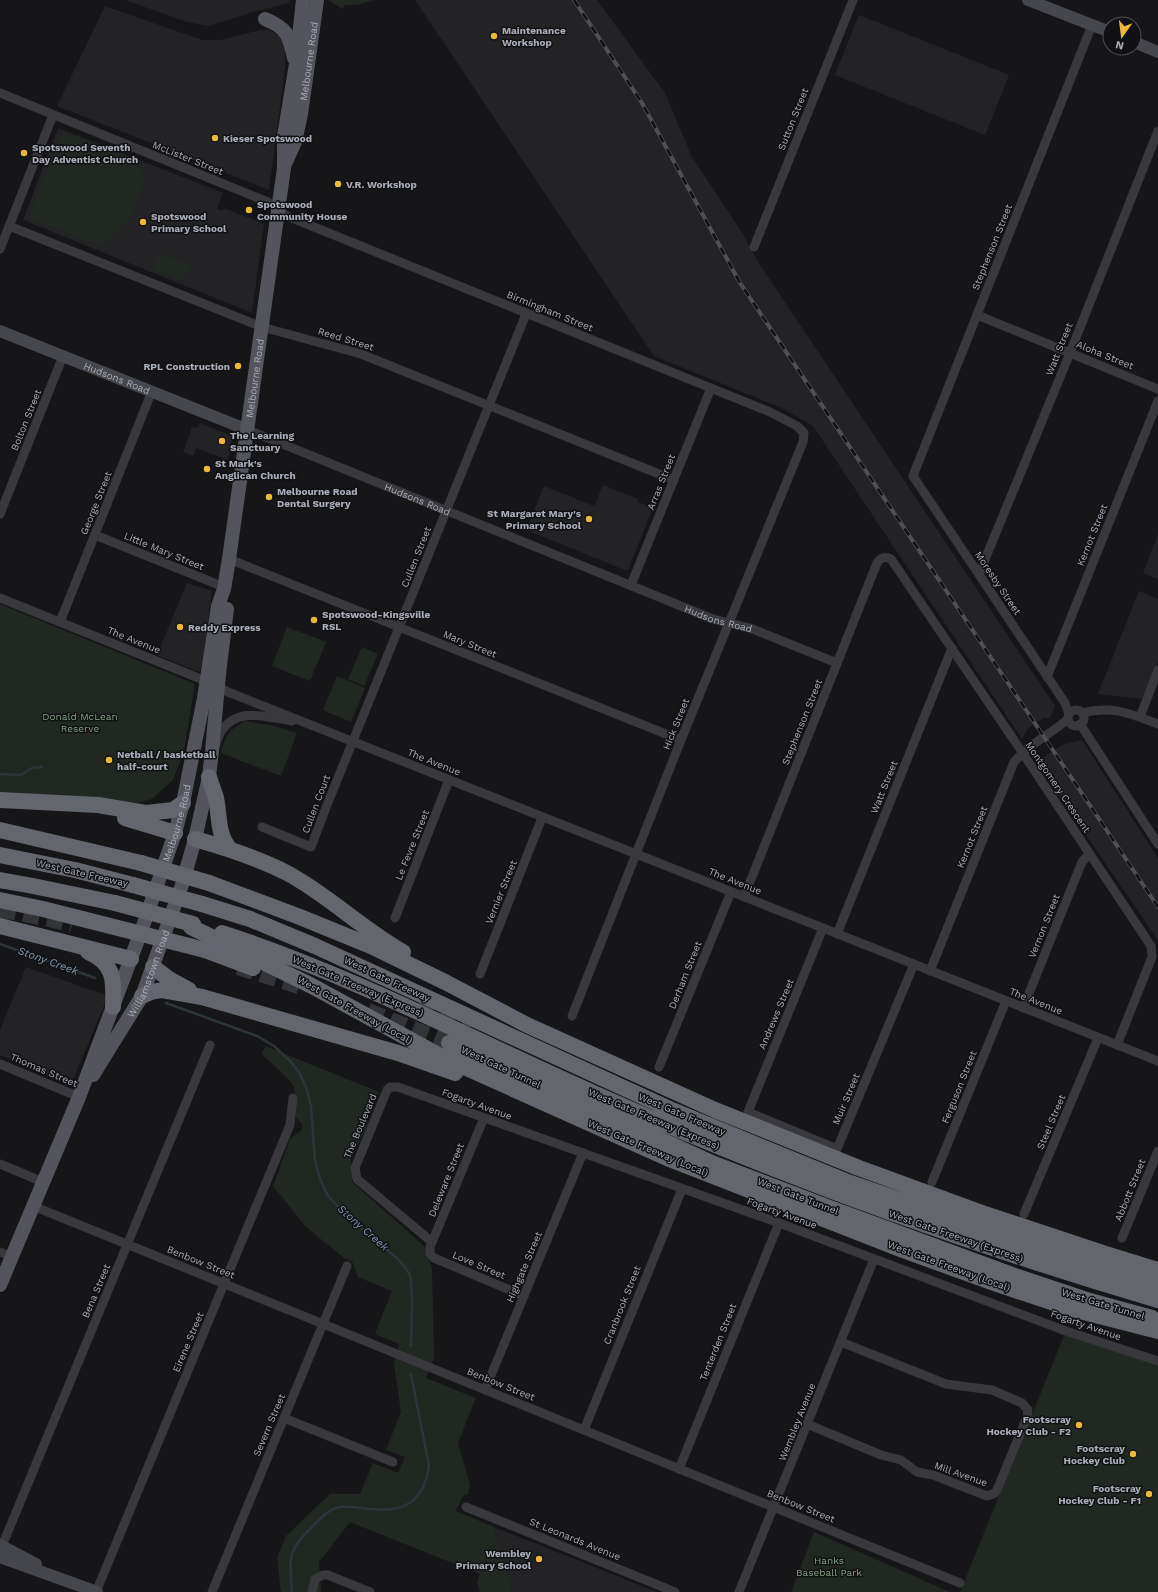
<svg xmlns="http://www.w3.org/2000/svg" width="1158" height="1592" viewBox="0 0 1158 1592" font-family="'Work Sans',sans-serif">
	<style>
		.built { fill: #232225 }
		.green { fill: #212822 }
		.lines { fill: none; stroke-linecap: round; stroke-linejoin: round }
		.stream { stroke: #2d353c; stroke-width: 2.5 }
		.highway-tunnel { stroke: #333438; stroke-width: 16; stroke-dasharray: 16 8; stroke-linecap: butt }
		.street { stroke: #38383d; stroke-width: 9 }
		.secondary { stroke: #46474d; stroke-width: 12 }
		.primary { stroke: #54555c; stroke-width: 14 }
		.highway { stroke: #64666e; stroke-width: 16 }
		.rail-casing { stroke: #4f5056; stroke-width: 4 }
		.rail { stroke: #111113; stroke-width: 2.5; stroke-dasharray: 8; stroke-linecap: butt }
		.highway-bridge { stroke: #64666e; stroke-width: 16 }
		.poi-dot { fill: #ecb73a; stroke: #111113; stroke-width: 1.5 }
		.labels { text-anchor: middle; dominant-baseline: central; stroke-width: 3; stroke-linejoin: round; paint-order: stroke }
		.poi-label { font-size: 10px; font-weight: bold; fill: #a9adb8; stroke: #111113; text-anchor: start }
		.street-label { font-size: 10px; fill: #a9adb8; stroke: #111113 }
		.park-label { font-size: 10px; fill: #80a284; stroke: #111113 }
		.water-label { font-size: 11px; font-style: italic; fill: #8199b2; stroke: #111113 }
	</style>
	<rect width="100%" height="100%" fill="#161618"/>
	<path class="built" d="M125,0H290V3L256,11L209,26L187,22Z
		M415,0H597L665,93L692,157L743,234L758,262L1055,706L1050,718H1044L1027,729L1022,739L813,426L782,408L654,356Z
		M105,6L202,40H220L260,30H268L280,36L283,41L285,47V68L269,190L57,106Z
		M859,15L1009,75L985,135L835,75Z
		M58,128L223,193L217,209L223,210L224,208L264,224L252,313L23,220Z
		M200,423L234,437L230,445L232,446L227,460L196,448L193,456L183,452L192,427L197,428Z
		M603,485L638,499V502L653,508L628,570H625L526,530L544,486L594,506Z
		M1158,534V579L1143,573Z
		M187,583L212,591L202,665L199,672L157,655Z
		M1139,591L1158,599V662L1144,699L1098,694Z
		M1082,740L1158,858V940L1036,762L1064,744Z
		M26,967L105,995V1003L71,1085L0,1055V1030Z
		M494,1527L657,1592H512Z"/>
	<path class="green" d="M328,0H375L357,5H344L343,9Z
		M63,131L135,160L145,180L127,224L100,246L28,217Z
		M159,253L190,265L184,281L152,269Z
		M0,604L195,684L184,750L173,780L152,799L131,804L0,794Z
		M287,627L326,642L310,681L272,666Z
		M362,647L378,654L364,686L348,679Z
		M337,676L365,688L351,722L323,710Z
		M245,721L274,726L297,733L281,776L221,753C226,734 228,731 245,721Z
		M265,1046L379,1092L367,1120L369,1121L351,1160L352,1182L424,1246L432,1269L434,1358L426,1378L476,1398L458,1443L470,1485L468,1494L462,1497L456,1511L494,1527L512,1592H480L477,1582L480,1574L350,1522L319,1562L321,1592H281L277,1558L286,1536L330,1494H360L373,1463L398,1473L405,1457L386,1450L401,1412L394,1364L399,1344L375,1334L392,1291L358,1277L352,1261L344,1258L306,1227L273,1186L290,1139L302,1130V1124L295,1116L296,1096L292,1083L262,1054Z
		M1066,1331L1158,1361V1592H960Z
		M814,1532L950,1592H791Z"/>
	<g class="lines">
		<path class="stream" d="M0,774L21,775L32,768L42,767
			M0,944L95,978
			M166,1003L257,1036L274,1046L291,1062L300,1074L307,1090L311,1106L315,1161L320,1179L328,1196L342,1211L399,1260C403,1265 408,1270 410,1276C414,1290 411,1329 411,1346
			M292,1592C290,1558 286,1552 312,1527C319,1520 326,1511 336,1508C346,1505 359,1508 369,1509C404,1513 424,1502 429,1466L411,1374"/>
		<path class="highway-tunnel" d="M0,910L20,913L72,924
			M238,967L305,988
			M418,1005L471,1026
			M368,1011L449,1043"/>
		<g class="street">
			<path d="M0,93L268,202L287,216L770,412L797,426L804,433L803,442L681,740L572,1016"/>
			<path d="M9,226L262,327L361,354L674,480"/>
			<path d="M754,247L853,0"/>
			<path d="M0,249L53,115"/>
			<path d="M977,315L1158,389"/>
			<path id="s1" d="M248,430L713,619L750,628L837,663"/>
			<path d="M0,514L63,356"/>
			<path d="M95,535L224,587"/>
			<path d="M229,559L681,740"/>
			<path d="M979,574L1070,353L1158,131"/>
			<path d="M631,585L711,388"/>
			<path d="M0,598L206,681L228,692L1158,1061"/>
			<path d="M60,622L152,391"/>
			<path d="M1047,677L1158,401"/>
			<circle cx="1076" cy="718" r="8"/>
			<path d="M1082,713C1112,705 1131,714 1158,724"/>
			<path d="M1069,714L1065,703L913,476L1092,25"/>
			<path d="M1140,717L1158,670"/>
			<path d="M1080,724L1158,844"/>
			<path d="M216,744C218,739 219,734 222,730C239,706 269,718 292,721"/>
			<path d="M262,827L311,847L327,805L526,314"/>
			<path d="M744,897L877,563C880,558 885,556 891,559L1022,752L1151,946L1152,957L1117,1045"/>
			<path d="M395,918L449,780"/>
			<path d="M823,928L748,1112L837,1149L914,964"/>
			<path d="M837,934L952,648"/>
			<path d="M930,971L1014,762C1029,744 1051,734 1068,719"/>
			<path d="M480,974L542,818"/>
			<path d="M1023,1008L1082,862L1089,854"/>
			<path d="M0,1064L79,1097"/>
			<path d="M659,1067L731,892"/>
			<path d="M484,1118L430,1247V1254L434,1258L524,1296"/>
			<path d="M0,1164L43,1182"/>
			<path d="M932,1182L1006,1001"/>
			<path d="M33,1206L960,1583"/>
			<path d="M1024,1214L1098,1038"/>
			<path d="M1122,1238L1158,1151"/>
			<path d="M432,1242L357,1179L355,1168L387,1090L390,1087H398L779,1223L1066,1331L1158,1361"/>
			<path d="M0,1252L12,1257"/>
			<path d="M485,1390L583,1153"/>
			<path d="M284,1418L393,1462"/>
			<path d="M807,1424L881,1455L901,1460L917,1472L933,1475L987,1496L995,1493L997,1490L1027,1417L1028,1410L1022,1403L992,1390L946,1384L841,1342"/>
			<path d="M584,1430L682,1189"/>
			<path d="M679,1469L779,1223"/>
			<path d="M466,1507L675,1592"/>
			<path d="M2,1546L210,1045"/>
			<path d="M96,1592L290,1125L293,1098"/>
			<path d="M212,1592L347,1266"/>
			<path d="M312,1592L315,1579L323,1575H328L370,1592"/>
			<path d="M739,1592L874,1259"/>
		</g>
		<g class="secondary">
			<path d="M1028,0L1110,32"/>
			<path d="M1134,42L1158,52"/>
			<path id="s2" d="M0,331L248,430"/>
			<path d="M0,1545L36,1564"/>
			<path d="M0,1557L97,1592"/>
		</g>
		<g class="primary">
			<path d="M265,19C287,28 289,35 294,58"/>
			<path id="s3" d="M286,162L295,142L301,114L317,0"/>
			<path id="s4" d="M93,1075L142,996L182,885L195,839L209,777L212,751L219,674L227,609"/>
			<path id="s5" d="M0,1285L79,1097L142,929L175,833L183,803L204,698L218,606L224,589L229,559L284,168V136L296,64L303,0"/>
		</g>
		<path class="highway" d="M209,777C211,784 214,791 216,798C220,816 217,835 230,849
			M0,800L98,805L146,813L173,810L183,803
			M125,818L175,833
			M0,830L141,863
			M195,839C227,848 258,858 287,873C327,894 362,929 403,952
			M0,855L75,870L133,885
			M0,880L33,886L115,903
			M209,883L300,917L371,946L445,982L527,1025L715,1110L859,1168L982,1213
			M202,904L250,919L315,946L674,1111L845,1181L1056,1254L1158,1285
			M0,926L131,959
			M191,927L312,986L442,1057L667,1158L903,1250L997,1284L1072,1309L1158,1331
			M222,933C352,975 473,1040 598,1095C780,1176 967,1244 1158,1300
			M205,950L253,968
			M88,952C115,964 114,980 113,1007
			M153,967L169,979L189,990
			M142,996L151,992L162,990L202,997L398,1053L455,1073
			M449,1043L714,1164L827,1207L1015,1276L1090,1301L1152,1318
			M973,1210L1106,1254L1158,1270"/>
		<defs>
			<path id="rail" d="M574,0L642,103L740,283L1158,907"/>
		</defs>
		<use href="#rail" class="rail-casing"/>
		<use href="#rail" class="rail"/>
		<path class="highway-bridge" d="M141,863L209,883
			M133,885L202,904
			M0,900L43,909L205,950
			M115,903L193,924"/>
	</g>
	<g class="poi-dot">
		<circle cx="494" cy="36" r="4"/>
		<circle cx="215" cy="138" r="4"/>
		<circle cx="24" cy="153" r="4"/>
		<circle cx="338" cy="184" r="4"/>
		<circle cx="249" cy="210" r="4"/>
		<circle cx="143" cy="222" r="4"/>
		<circle cx="238" cy="366" r="4"/>
		<circle cx="222" cy="441" r="4"/>
		<circle cx="207" cy="469" r="4"/>
		<circle cx="269" cy="497" r="4"/>
		<circle cx="589" cy="519" r="4"/>
		<circle cx="314" cy="620" r="4"/>
		<circle cx="180" cy="627" r="4"/>
		<circle cx="109" cy="760" r="4"/>
		<circle cx="1079" cy="1425" r="4"/>
		<circle cx="1133" cy="1454" r="4"/>
		<circle cx="1149" cy="1494" r="4"/>
		<circle cx="539" cy="1559" r="4"/>
	</g>
	<g class="labels">
		<g class="poi-label">
			<text x="502" y="30">Maintenance<tspan x="502" dy="12">Workshop</tspan></text>
			<text x="223" y="138">Kieser Spotswood</text>
			<text x="32" y="147">Spotswood Seventh<tspan x="32" dy="12">Day Adventist Church</tspan></text>
			<text x="346" y="184">V.R. Workshop</text>
			<text x="257" y="204">Spotswood<tspan x="257" dy="12">Community House</tspan></text>
			<text x="151" y="216">Spotswood<tspan x="151" dy="12">Primary School</tspan></text>
			<text x="230" y="366" text-anchor="end">RPL Construction</text>
			<text x="230" y="435">The Learning<tspan x="230" dy="12">Sanctuary</tspan></text>
			<text x="215" y="463">St Mark's<tspan x="215" dy="12">Anglican Church</tspan></text>
			<text x="277" y="491">Melbourne Road<tspan x="277" dy="12">Dental Surgery</tspan></text>
			<text x="581" y="513" text-anchor="end">St Margaret Mary's<tspan x="581" dy="12">Primary School</tspan></text>
			<text x="322" y="614">Spotswood-Kingsville<tspan x="322" dy="12">RSL</tspan></text>
			<text x="188" y="627">Reddy Express</text>
			<text x="117" y="754">Netball / basketball<tspan x="117" dy="12">half-court</tspan></text>
			<text x="1071" y="1419" text-anchor="end">Footscray<tspan x="1071" dy="12">Hockey Club - F2</tspan></text>
			<text x="1125" y="1448" text-anchor="end">Footscray<tspan x="1125" dy="12">Hockey Club</tspan></text>
			<text x="1141" y="1488" text-anchor="end">Footscray<tspan x="1141" dy="12">Hockey Club - F1</tspan></text>
			<text x="531" y="1553" text-anchor="end">Wembley<tspan x="531" dy="12">Primary School</tspan></text>
		</g>
		<g class="street-label">
			<text stroke="none"><textPath href="#s3" startOffset="104">Melbourne Road</textPath></text>
			<text transform="translate(793 119) rotate(-68)">Sutton Street</text>
			<text transform="translate(188 158) rotate(22)">McLister Street</text>
			<text transform="translate(992 247) rotate(-68)">Stephenson Street</text>
			<text transform="translate(550 311) rotate(22)">Birmingham Street</text>
			<text transform="translate(346 339) rotate(17)">Reed Street</text>
			<text transform="translate(1059 349) rotate(-68)">Watt Street</text>
			<text transform="translate(1105 355) rotate(22)">Aloha Street</text>
			<text stroke="none"><textPath href="#s2" startOffset="126">Hudsons Road</textPath></text>
			<text stroke="none"><textPath href="#s5" startOffset="947">Melbourne Road</textPath></text>
			<text transform="translate(26 420) rotate(-68)">Bolton Street</text>
			<text transform="translate(661 482) rotate(-68)">Arras Street</text>
			<text stroke="none"><textPath href="#s1" startOffset="183">Hudsons Road</textPath></text>
			<text transform="translate(96 503) rotate(-68)">George Street</text>
			<text transform="translate(1092 535) rotate(-68)">Kernot Street</text>
			<text transform="translate(164 551) rotate(22)">Little Mary Street</text>
			<text transform="translate(416 557) rotate(-68)">Cullen Street</text>
			<text transform="translate(998 583) rotate(56)">Moresby Street</text>
			<text stroke="none"><textPath href="#s1" startOffset="507">Hudsons Road</textPath></text>
			<text transform="translate(134 640) rotate(22)">The Avenue</text>
			<text transform="translate(470 644) rotate(22)">Mary Street</text>
			<text transform="translate(802 722) rotate(-68)">Stephenson Street</text>
			<text transform="translate(676 724) rotate(-68)">Hick Street</text>
			<text transform="translate(434 762) rotate(22)">The Avenue</text>
			<text transform="translate(884 787) rotate(-68)">Watt Street</text>
			<text transform="translate(1058 787) rotate(56)">Montgomery Crescent</text>
			<text transform="translate(316 804) rotate(-69)">Cullen Court</text>
			<text stroke="none"><textPath href="#s5" startOffset="495">Melbourne Road</textPath></text>
			<text transform="translate(972 837) rotate(-68)">Kernot Street</text>
			<text transform="translate(412 845) rotate(-68)">Le Fevre Street</text>
			<text transform="translate(82 873) rotate(13)">West Gate Freeway</text>
			<text transform="translate(735 881) rotate(22)">The Avenue</text>
			<text transform="translate(501 892) rotate(-68)">Vernier Street</text>
			<text transform="translate(1044 926) rotate(-68)">Vernon Street</text>
			<text stroke="none"><textPath href="#s4" startOffset="116">Williamstown Road</textPath></text>
			<text transform="translate(685 975) rotate(-68)">Derham Street</text>
			<text transform="translate(387 979) rotate(25)">West Gate Freeway</text>
			<text transform="translate(358 986) rotate(23)">West Gate Freeway (Express)</text>
			<text transform="translate(1036 1001) rotate(22)">The Avenue</text>
			<text transform="translate(355 1010) rotate(29)">West Gate Freeway (Local)</text>
			<text transform="translate(776 1014) rotate(-67)">Andrews Street</text>
			<text transform="translate(501 1067) rotate(25)">West Gate Tunnel</text>
			<text transform="translate(44 1070) rotate(23)">Thomas Street</text>
			<text transform="translate(959 1087) rotate(-68)">Ferguson Street</text>
			<text transform="translate(846 1099) rotate(-67)">Muir Street</text>
			<text transform="translate(477 1104) rotate(20)">Fogarty Avenue</text>
			<text transform="translate(682 1114) rotate(23)">West Gate Freeway</text>
			<text transform="translate(654 1119) rotate(23)">West Gate Freeway (Express)</text>
			<text transform="translate(1051 1122) rotate(-67)">Steel Street</text>
			<text transform="translate(360 1126) rotate(-67)">The Boulevard</text>
			<text transform="translate(648 1148) rotate(23)">West Gate Freeway (Local)</text>
			<text transform="translate(446 1180) rotate(-68)">Deleware Street</text>
			<text transform="translate(1130 1190) rotate(-68)">Abbott Street</text>
			<text transform="translate(798 1196) rotate(21)">West Gate Tunnel</text>
			<text transform="translate(782 1213) rotate(20)">Fogarty Avenue</text>
			<text transform="translate(956 1236) rotate(19)">West Gate Freeway (Express)</text>
			<text transform="translate(201 1262) rotate(22)">Benbow Street</text>
			<text transform="translate(479 1265) rotate(23)">Love Street</text>
			<text transform="translate(949 1266) rotate(20)">West Gate Freeway (Local)</text>
			<text transform="translate(524 1267) rotate(-67)">Highgate Street</text>
			<text transform="translate(96 1291) rotate(-67)">Bena Street</text>
			<text transform="translate(1103 1304) rotate(17)">West Gate Tunnel</text>
			<text transform="translate(622 1305) rotate(-68)">Cranbrook Street</text>
			<text transform="translate(1086 1325) rotate(19)">Fogarty Avenue</text>
			<text transform="translate(188 1342) rotate(-67)">Eirene Street</text>
			<text transform="translate(718 1342) rotate(-68)">Tenterden Street</text>
			<text transform="translate(501 1384) rotate(22)">Benbow Street</text>
			<text transform="translate(797 1422) rotate(-68)">Wembley Avenue</text>
			<text transform="translate(269 1425) rotate(-67)">Severn Street</text>
			<text transform="translate(961 1474) rotate(19)">Mill Avenue</text>
			<text transform="translate(801 1506) rotate(22)">Benbow Street</text>
			<text transform="translate(575 1539) rotate(22)">St Leonards Avenue</text>
		</g>
		<g class="park-label">
			<text x="80" y="716">Donald McLean<tspan x="80" dy="12">Reserve</tspan></text>
			<text x="829" y="1560">Hanks<tspan x="829" dy="12">Baseball Park</tspan></text>
		</g>
		<g class="water-label">
			<text transform="translate(48 961) rotate(20)">Stony Creek</text>
			<text transform="translate(363 1228) rotate(41)">Stony Creek</text>
		</g>
	</g>
	<g transform="translate(1122 36) rotate(194)"><circle r="19" fill="#111113" stroke="#4e4f55"/>
	<path d="M0-3L7 15L0 10L-7 15Z" fill="#ecb73a"/>
	<text y="-6" font-size="11" font-weight="bold" text-anchor="middle" fill="#a9adb8">N</text>
	</g>
</svg>
